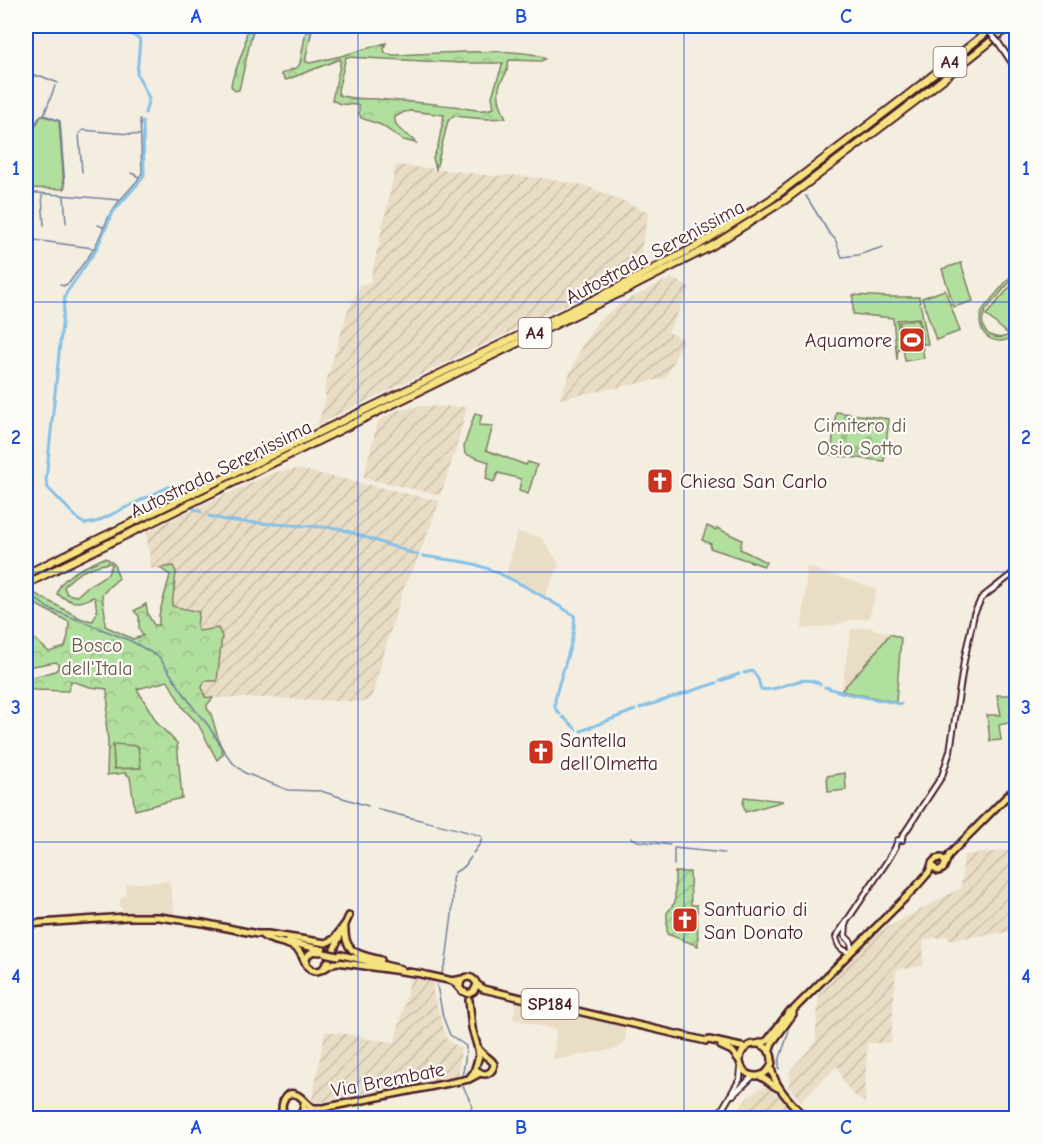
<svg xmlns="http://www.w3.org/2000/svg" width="1042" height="1144" viewBox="0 0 1042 1144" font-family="'Comic Neue',sans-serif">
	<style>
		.built { fill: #eaddc6 }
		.industrial { fill: url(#industrial-furrows) }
		.green { fill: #b1df9e; stroke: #7e7f64; stroke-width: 1.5 }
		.forest { fill: url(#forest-crowns); stroke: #7e7f64; stroke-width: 1.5; fill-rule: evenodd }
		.cemetery { fill: url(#cemetery-stones); stroke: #7e7f64; stroke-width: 1.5 }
		.garden { fill: url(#garden-furrows); stroke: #7e7f64; stroke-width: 1.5 }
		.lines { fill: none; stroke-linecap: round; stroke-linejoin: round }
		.stream { stroke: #6f809b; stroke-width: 1.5 }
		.canal { stroke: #87c1e6; stroke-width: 3 }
		.minor-casing { stroke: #4a1f2b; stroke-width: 8 }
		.major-casing { stroke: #4a1f2b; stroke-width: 10 }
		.highway-casing { stroke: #4a1f2b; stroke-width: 10 }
		.minor { stroke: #fdfcf7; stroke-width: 4 }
		.major { stroke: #f5e381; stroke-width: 5 }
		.highway { stroke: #f5e381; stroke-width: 6 }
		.minor-bridge-casing { stroke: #4a1f2b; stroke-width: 8; stroke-linecap: butt }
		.major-bridge-casing { stroke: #4a1f2b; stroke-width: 10; stroke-linecap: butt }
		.minor-bridge { stroke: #fdfcf7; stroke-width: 4 }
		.major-bridge { stroke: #f5e381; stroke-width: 5 }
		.grid { fill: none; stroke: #1d4ed8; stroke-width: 1.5; stroke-opacity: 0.55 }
		.labels { text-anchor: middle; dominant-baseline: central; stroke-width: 4.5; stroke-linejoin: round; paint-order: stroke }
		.shield { fill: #fdfcf7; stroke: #806168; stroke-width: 1.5 }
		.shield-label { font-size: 18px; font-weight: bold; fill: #4a1f2b }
		.street-label { font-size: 20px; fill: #4a1f2b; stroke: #fdfcf7 }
		.poi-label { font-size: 20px; fill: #4a1f2b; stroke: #fdfcf7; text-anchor: start }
		.park-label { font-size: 20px; fill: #69594e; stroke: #fdfcf7 }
		.neatline { fill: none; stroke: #1d4ed8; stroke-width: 2 }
		.grid-label { font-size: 20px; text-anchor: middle; font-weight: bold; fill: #1d4ed8 }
	</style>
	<defs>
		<pattern id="industrial-furrows" width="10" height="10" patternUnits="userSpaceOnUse" patternTransform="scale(1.5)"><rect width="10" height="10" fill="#eaddc6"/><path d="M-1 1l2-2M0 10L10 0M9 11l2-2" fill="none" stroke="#cabdaa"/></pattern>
		<pattern id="forest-crowns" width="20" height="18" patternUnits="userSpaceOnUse" patternTransform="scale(1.5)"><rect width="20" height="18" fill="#b1df9e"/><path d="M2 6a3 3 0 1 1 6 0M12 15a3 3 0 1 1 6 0" fill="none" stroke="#9abf88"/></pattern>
		<pattern id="cemetery-stones" width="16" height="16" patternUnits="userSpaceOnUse" patternTransform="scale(1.5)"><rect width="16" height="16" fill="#b1df9e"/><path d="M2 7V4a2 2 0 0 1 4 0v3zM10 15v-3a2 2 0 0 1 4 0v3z" fill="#9abf88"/></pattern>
		<pattern id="garden-furrows" width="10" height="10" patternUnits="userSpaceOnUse" patternTransform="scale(1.5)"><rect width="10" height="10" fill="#b1df9e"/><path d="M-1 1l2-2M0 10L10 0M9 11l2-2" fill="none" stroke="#9abf88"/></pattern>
	</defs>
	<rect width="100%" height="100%" fill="#f4eee1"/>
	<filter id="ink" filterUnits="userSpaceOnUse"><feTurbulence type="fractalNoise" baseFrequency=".0167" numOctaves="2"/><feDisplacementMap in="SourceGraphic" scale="12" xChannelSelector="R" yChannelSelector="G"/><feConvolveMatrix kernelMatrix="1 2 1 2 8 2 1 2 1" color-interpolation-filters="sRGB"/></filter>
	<g filter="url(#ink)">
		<path class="built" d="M517,532L540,537L544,541L557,561L559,565L545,596L506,575Z
			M807,567L877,589L869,618L850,620L831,626L802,629Z
			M868,627L890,634L864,667L841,691L851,629Z
			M169,881L175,914L124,912L120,907V899L126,894V884Z
			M517,998L616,1022L620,1024L626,1029V1038L621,1046L616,1049L553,1060L556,1030L513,1019Z"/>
		<path class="industrial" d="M396,165L454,171L493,176L509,175L543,178L584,185L649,212L637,270L317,425L326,399L324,388L348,310L360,285L370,282Z
			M671,278L690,288L668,332L684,339L666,378L559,399L581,347L598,321L623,302Z
			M418,406L467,407L457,446L442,491L440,495L363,478L378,421L395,411Z
			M299,469L440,501L416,563L404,587L384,652L372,696L368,701L362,702L266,698H213L205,697L202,687L205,681H216L218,628L199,631L197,626L199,612L172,606L176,572L173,566L160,568L151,569L146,532L185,513L275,472Z
			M1016,849V931L948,940V936L924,940L923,966L896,970L891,1043H867L865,1103L854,1095L844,1083L837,1066L801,1102L788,1086L791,1079L789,1072L815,1043L819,993L867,938L961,888L964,855Z
			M411,976L434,979L433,992L447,1040L461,1048L458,1079L311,1104L325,1031L366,1037L367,1039L395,1042Z
			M766,1087L771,1089L785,1103L789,1110L790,1117L789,1118H735L732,1117L747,1098L760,1088Z"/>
		<path class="green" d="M41,116H44L59,121L64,189L26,188C25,175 29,141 34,129C36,125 39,120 41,116Z
			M961,263L973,301L954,307L942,269Z
			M1016,270V278C1009,282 1004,288 999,295C994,300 987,307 984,314C976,334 1001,347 1016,329V334C997,352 970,332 984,308Z
			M1016,280V324L1008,334L986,315Z
			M945,290L960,331L936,340L922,298Z
			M853,295L890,297H919L928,344H923L919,318L897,320L901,348L898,349L897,360L893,318L853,314Z
			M918,319L924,358L905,361L899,322Z
			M475,413L482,415L479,425L493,426L486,450L526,465L528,462L537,465L528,494L519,491L521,479L498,473L494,482L486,479L489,462L465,454L464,446Z
			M707,526L716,530L717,528L742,540L740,549L766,562L764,566L710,548L711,544L702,540Z
			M890,634L901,638L896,702L841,691L870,659Z
			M997,695H1016V721L999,725L1001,740L990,741L987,715H1001Z
			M113,743L138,746L142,768L114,769Z
			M845,773L846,790L828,792L827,776Z
			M744,797L784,801L745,812L743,804Z"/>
		<path class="forest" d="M247,26H255L251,38L239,90L235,91L231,86L232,80L245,45Z
			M307,26H313L306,56V62L310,63L341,56L386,43L384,48L385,53L393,55C419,55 531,45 545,59L541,61L509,60C508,63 508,67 507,70C506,75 502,79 500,84C496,96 501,107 506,118L486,119L453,116L448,121L436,169L433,158L438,146L444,115L411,111L404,112L395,117C393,130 409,134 416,143L403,140L381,125L361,118L359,113V105L340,104L332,100L340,66V59L286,80L281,74L298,67L300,63ZM346,57L461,63H503L492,96L494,108C481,113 466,108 453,106C428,103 402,101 377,99C364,98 352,100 339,95L338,90Z
			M104,558L108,559L115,565V568L119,578L109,587L102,595L105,614V626L133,639L143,636L139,628V616L134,611L146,604L148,615L154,625H159V615L170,575L160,568L173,566L176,572L172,606L199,612L197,626L199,631L218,628L222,636L217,681H205L202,687L205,697L213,698L207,705V708L211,714L223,754L217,760L198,724L183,708L168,681L137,689L158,724L177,743L182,798L135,810L130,777L125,773L107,775L108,741L106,723L108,705L107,689L90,687L71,681L68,691L34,690L26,688V679L55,671L58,668V664L56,662L26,667V641L28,633L49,652L65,647L68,636L69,622L29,601L26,595L32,592L82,619L93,621L97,612L95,598L93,597C78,605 71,603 57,594C60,575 88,566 104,558ZM109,563L112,565L108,574L88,586L77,596L67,594L64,587C74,573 93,566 109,563ZM113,744L138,746L141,768L114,769Z"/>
		<path class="cemetery" d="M836,412L889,419L884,461L831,455Z"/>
		<path class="garden" d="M675,872H690L691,905H697L698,946L667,934V913L675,902Z"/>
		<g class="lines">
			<path class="stream" d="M26,76H41L58,83
				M55,86L44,115L60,121L65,187
				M82,172L79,134L83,130L140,135
				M131,173L139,177
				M26,174C31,152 27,134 41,115H44
				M26,192L120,200L109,216L94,249L69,283L63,286L60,284
				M42,195L44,226
				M64,196L66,223
				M806,196L829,233L835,239L842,257L858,255L883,247
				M121,199L137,181L142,173L140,119
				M98,225L103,227
				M26,239L93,248
				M26,295V309
				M27,593L48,608L131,641L159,657L195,710L208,725L224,751L233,763L245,773L288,790L321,791L368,806
				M377,809C411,819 447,825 481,836L482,838L480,844L473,853
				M631,838L638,841L670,845
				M674,865V848L724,853
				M441,975L446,961L452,915L453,895L452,879L454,873L465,866L471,857
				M437,985L443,1017L450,1035L466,1046L465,1061L462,1077
				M779,1069V1061L789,1031
				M462,1084L472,1105L469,1118"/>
			<path class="canal" d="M116,26L140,39L137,74L149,98L145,113
				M143,122L144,175L142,179L113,212L96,250L65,295L46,480L48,488L80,521L85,524L96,522L168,487H172L176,490
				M193,508L201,512
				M209,516L225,520L245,522L338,528L418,555
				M423,556C440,559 458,560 474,564C507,574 544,597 574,615C577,631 564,667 559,684C557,691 554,699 555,707C556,711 557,711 560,714
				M744,673L753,671L758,679L761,689C780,693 799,672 820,684
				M720,681L739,674
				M825,687L844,693L901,704
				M640,708L716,683
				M563,717L576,729
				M581,731L635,710"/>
			<defs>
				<path id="minor" d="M998,42L1016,69
					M846,925L845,936L851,942L852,950
					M850,952C840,950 838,946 836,937L888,860L895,848L898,840H902V837L942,776L950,751L964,661L974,614L981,599L984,596L1011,575L1016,573
					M733,1095L753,1076
					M717,1118L740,1079L741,1067"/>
				<path id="major" d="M945,862L941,858L936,859L932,863L933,867L938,871L943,869L949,855L1016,787
					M26,924L126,917H159L203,923L257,934H268L326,943L334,939L345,924
					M345,924C343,953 357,954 381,960
					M263,936C273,943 288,941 298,950C304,956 305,970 315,971C322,972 329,964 337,962L422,974
					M288,942L324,950
					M338,954L401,969
					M306,962C306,954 312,950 320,952
					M324,967L329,960L349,916
					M421,974L453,981L462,979
					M453,981L462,991L469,994L474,991L477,984C472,973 459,976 460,988
					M477,984L483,989L706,1041L709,1040L746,1048
					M469,1000L472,1028L478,1049L479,1056L474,1072L470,1077
					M757,1044L767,1041L789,1012L793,1010L915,888L929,872L932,864
					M740 1060a16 16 0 1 1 32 0a16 16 0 1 1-32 0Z
					M721,1046L732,1051L739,1060
					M769,1052L772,1043L793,1014V1010
					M771,1067C774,1087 792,1103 805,1118
					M478,1071C485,1077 493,1073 494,1064C490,1057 483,1056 478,1049
					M759,1076C767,1079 772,1086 780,1089
					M304,1103C304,1118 290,1122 282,1109C282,1100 287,1090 297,1095C303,1097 305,1104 313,1108
					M303,1111L313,1108H323L469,1079L480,1073"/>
				<path id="highway" d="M26,574L613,290L697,246L770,200L904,98L995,26
					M26,584L626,290L712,246L785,200L918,99L1010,26"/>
			</defs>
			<use href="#minor" class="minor-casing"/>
			<use href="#major" class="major-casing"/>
			<use href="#highway" class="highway-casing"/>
			<use href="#minor" class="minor"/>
			<use href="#major" class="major"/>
			<use href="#highway" class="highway"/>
			<defs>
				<path id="minor-bridge" d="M984,26L998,42"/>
				<path id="major-bridge" d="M324,953L338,956"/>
			</defs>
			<use href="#minor-bridge" class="minor-bridge-casing"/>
			<use href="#major-bridge" class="major-bridge-casing"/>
			<use href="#minor-bridge" class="minor-bridge"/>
			<use href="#major-bridge" class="major-bridge"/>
		</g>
	</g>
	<path class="grid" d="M358,26V1118M684,26V1118M26,302H1016M26,572H1016M26,842H1016"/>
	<defs>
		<symbol id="stadium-square" viewBox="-11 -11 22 22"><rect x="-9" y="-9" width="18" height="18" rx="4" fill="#c8321e" stroke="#fdfcf7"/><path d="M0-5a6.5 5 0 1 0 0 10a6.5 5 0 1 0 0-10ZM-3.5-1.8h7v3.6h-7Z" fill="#fff"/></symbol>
		<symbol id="church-square" viewBox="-11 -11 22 22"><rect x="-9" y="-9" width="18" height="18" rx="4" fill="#c8321e" stroke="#fdfcf7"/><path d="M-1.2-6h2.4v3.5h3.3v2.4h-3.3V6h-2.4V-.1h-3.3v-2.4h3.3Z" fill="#fff"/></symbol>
	</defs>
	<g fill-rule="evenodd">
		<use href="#stadium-square" x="897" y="325" width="30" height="30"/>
		<use href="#church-square" x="645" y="466" width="30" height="30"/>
		<use href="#church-square" x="526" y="737" width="30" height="30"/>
		<use href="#church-square" x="670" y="905" width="30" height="30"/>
	</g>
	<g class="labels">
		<g class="shield">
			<rect x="933.5" y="47" width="33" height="30" rx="4.5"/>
			<rect x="518.5" y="318" width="33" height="30" rx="4.5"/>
			<rect x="521.5" y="989" width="57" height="30" rx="4.5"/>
		</g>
		<g class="shield-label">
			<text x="950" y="62">A4</text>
			<text x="535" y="333">A4</text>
			<text x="550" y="1004">SP184</text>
		</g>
		<g class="street-label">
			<text transform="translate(655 252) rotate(-28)">Autostrada Serenissima</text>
			<text transform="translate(221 469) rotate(-26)">Autostrada Serenissima</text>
			<text transform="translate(388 1080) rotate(-11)">Via Brembate</text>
		</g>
		<g class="poi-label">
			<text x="892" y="340" text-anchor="end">Aquamore</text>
			<text x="680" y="481">Chiesa San Carlo</text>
			<text x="560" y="740">Santella<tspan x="560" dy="23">dell’Olmetta</tspan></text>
			<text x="704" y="909">Santuario di<tspan x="704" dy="23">San Donato</tspan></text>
		</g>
		<g class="park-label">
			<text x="860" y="425">Cimitero di<tspan x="860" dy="23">Osio Sotto</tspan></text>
			<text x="97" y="645">Bosco<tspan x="97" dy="23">dell'Itala</tspan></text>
		</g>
	</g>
	<rect width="1042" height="1144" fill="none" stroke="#fdfcf7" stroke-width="66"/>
	<rect x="33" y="33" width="976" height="1078" class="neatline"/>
	<g class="grid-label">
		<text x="196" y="23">A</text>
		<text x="521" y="23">B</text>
		<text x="846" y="23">C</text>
		<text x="16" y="175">1</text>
		<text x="1026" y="175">1</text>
		<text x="16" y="444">2</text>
		<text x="1026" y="444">2</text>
		<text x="16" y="714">3</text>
		<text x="1026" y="714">3</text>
		<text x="16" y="983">4</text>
		<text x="1026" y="983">4</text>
		<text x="196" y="1134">A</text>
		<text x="521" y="1134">B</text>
		<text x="846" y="1134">C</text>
	</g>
</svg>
